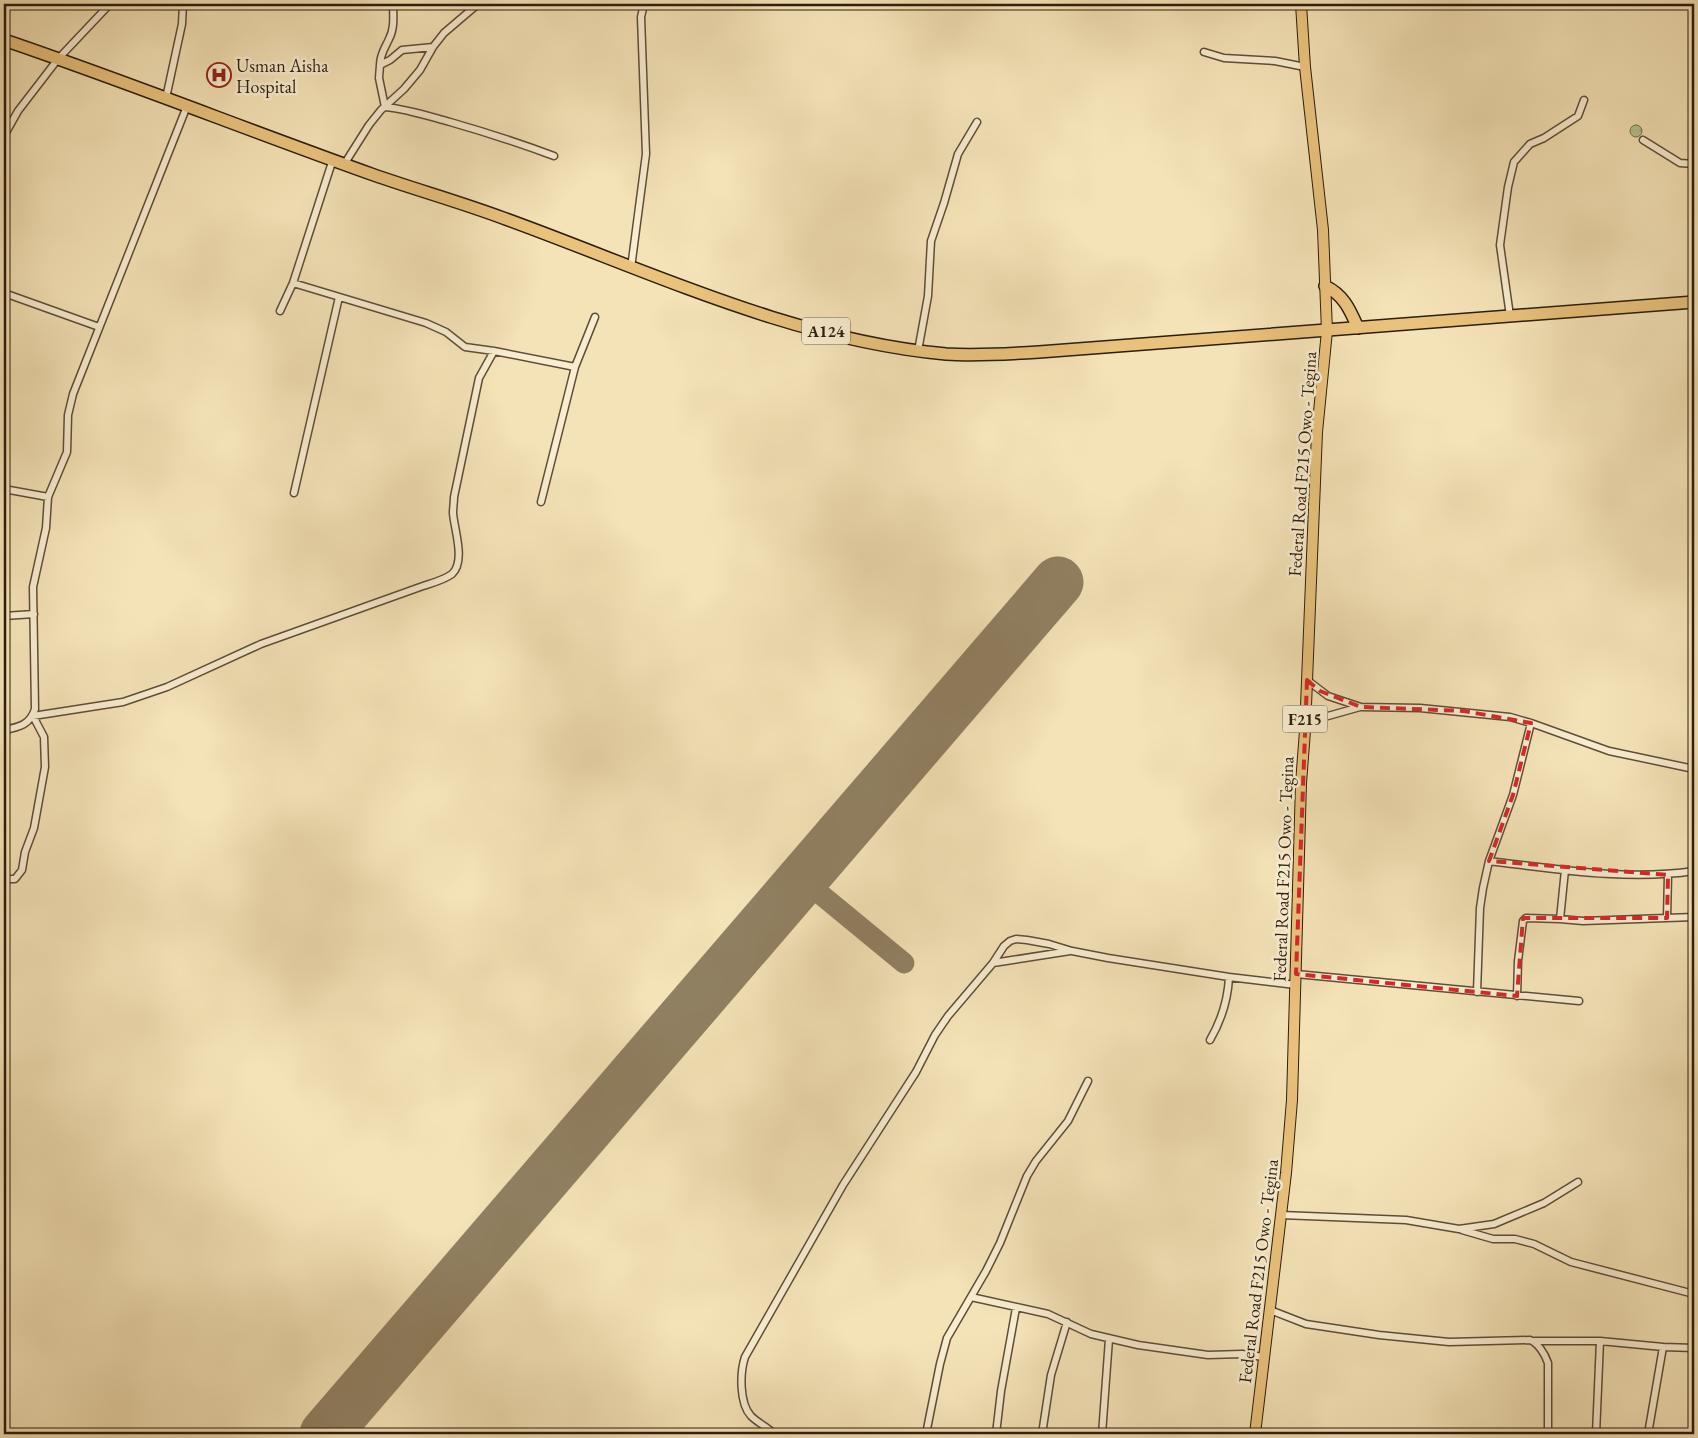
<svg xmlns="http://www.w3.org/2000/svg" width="1698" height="1438" viewBox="0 0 1698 1438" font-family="'EB Garamond',serif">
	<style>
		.forest { fill: url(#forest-crowns); stroke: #727050 }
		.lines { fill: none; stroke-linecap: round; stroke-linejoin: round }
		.taxiway { stroke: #908062; stroke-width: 21 }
		.runway { stroke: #908062; stroke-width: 51 }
		.street-casing { stroke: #5e4e38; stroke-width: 9 }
		.primary-casing { stroke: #2c1d0e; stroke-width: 12 }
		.highway-casing { stroke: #2c1d0e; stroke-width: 14 }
		.street { stroke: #f8edd0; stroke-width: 6 }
		.primary { stroke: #eac27c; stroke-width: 10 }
		.highway { stroke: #eac27c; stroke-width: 11 }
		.marked { fill: none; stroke: #d62828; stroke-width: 4; stroke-dasharray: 10 6; stroke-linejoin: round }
		.labels { text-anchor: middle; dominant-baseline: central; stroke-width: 5; stroke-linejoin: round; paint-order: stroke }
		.shield { fill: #f8edd0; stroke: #695b48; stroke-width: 1 }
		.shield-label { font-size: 16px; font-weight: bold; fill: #2c1d0e }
		.poi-label { font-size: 18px; fill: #2c1d0e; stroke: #f8edd0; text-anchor: start }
		.street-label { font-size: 18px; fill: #2c1d0e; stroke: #f8edd0 }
	</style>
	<defs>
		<pattern id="forest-crowns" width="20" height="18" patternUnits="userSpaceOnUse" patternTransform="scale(1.25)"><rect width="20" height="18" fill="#b8c491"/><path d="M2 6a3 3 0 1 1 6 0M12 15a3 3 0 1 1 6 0" fill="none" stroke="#9ea87c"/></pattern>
	</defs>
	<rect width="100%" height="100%" fill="#f4e3b7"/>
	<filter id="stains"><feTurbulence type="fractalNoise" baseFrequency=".004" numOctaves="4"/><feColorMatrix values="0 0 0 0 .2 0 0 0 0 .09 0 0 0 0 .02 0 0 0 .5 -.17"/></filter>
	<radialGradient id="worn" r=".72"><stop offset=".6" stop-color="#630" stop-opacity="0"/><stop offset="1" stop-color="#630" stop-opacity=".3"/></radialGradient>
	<path class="forest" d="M1630 131a6 6 0 1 1 12 0a6 6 0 1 1-12 0Z"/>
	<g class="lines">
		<path class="taxiway" d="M802,879L904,963"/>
		<path class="runway" d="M325,1434L1058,582"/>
		<defs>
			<path id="street" d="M433,47L402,50L390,60L380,65L379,78L385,107C407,109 428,116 450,122C485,132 519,143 554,156
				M1204,52L1224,58L1275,61L1305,67
				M380,65C380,54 385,48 389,39C395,28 393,15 393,4
				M166,98L182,24L183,4
				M4,136L18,111L58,59L110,4
				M1643,140L1680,163L1694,164
				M345,163L369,125L381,110L404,89L420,70L433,47L444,33L478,4
				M631,268L646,154L641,17L644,4
				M293,283L426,323L446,332L465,347L494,351L575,367
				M4,293L99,327
				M280,311L293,283L333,159
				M1510,316L1500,245L1508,187L1514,162L1530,144L1544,138L1578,116L1584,100
				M918,351L928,296L931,241L944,203L958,154L977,122
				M4,489L48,497
				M294,493L339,297
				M541,502L575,367L595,317
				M4,616L34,614
				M1307,680L1328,696L1361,707L1420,708L1510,717L1531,723L1609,751L1694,769
				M1305,719L1328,716L1360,707
				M4,730C19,727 30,725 35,709L33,587L46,528L48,497L67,452L68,415L73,394L187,106
				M1489,861C1556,869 1627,881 1694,871
				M1565,870L1560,919L1583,921L1694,917
				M4,879H15L22,870L25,852L34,828L45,767L44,737L33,716L123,702L167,687L261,644L423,586C432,583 444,580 452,574C466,561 454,529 453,513C453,508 454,502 454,497L479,378L494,351
				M1667,918L1668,875
				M993,963L1070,951
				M1296,974L1579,1001
				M1477,992L1480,908L1483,888L1489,861L1513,795L1531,723
				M1517,996L1518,961L1523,921L1526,918L1560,919
				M1210,1040C1221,1021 1228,999 1229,977
				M1281,1215L1406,1220L1459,1229L1494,1224L1544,1203L1578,1182
				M1462,1230L1493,1239H1515L1534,1244L1571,1262L1694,1294
				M971,1297L1048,1314L1091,1334L1138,1345L1208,1355L1242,1354L1264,1357
				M1270,1310L1306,1324L1379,1335L1449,1342L1530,1340C1538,1343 1545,1354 1548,1363V1434
				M1535,1341H1600L1663,1347L1694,1348
				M771,1431C765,1426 757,1422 751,1416C739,1403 740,1372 745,1357L843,1185L916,1072L935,1035L948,1016L993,963L1004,946L1010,941L1016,939L1027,940L1049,944L1072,951L1108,958L1229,977L1296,985
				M926,1434L940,1364L947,1338L986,1271L1000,1243L1027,1176L1036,1161L1068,1121L1088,1081
				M996,1434L1001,1391L1016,1308
				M1042,1434L1051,1375L1067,1322
				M1102,1434L1109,1339
				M1596,1434L1600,1341
				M1648,1434L1663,1347"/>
			<path id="primary" d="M1255,1434L1286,1173L1292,1100L1301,783L1305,731L1317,432L1327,331L1323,230L1305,67L1301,4"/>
			<path id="highway" d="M4,40C128,82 250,131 374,175C417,190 460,202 503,218C647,270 791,340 946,354C977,356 1008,354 1039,352L1694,302
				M1325,286C1344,295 1350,310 1358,328"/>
		</defs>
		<use href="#street" class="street-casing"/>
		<use href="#primary" class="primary-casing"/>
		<use href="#highway" class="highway-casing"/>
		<use href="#street" class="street"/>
		<use href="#primary" class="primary"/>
		<use href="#highway" class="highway"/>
	</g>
	<path class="marked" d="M1307,680L1320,691L1361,707L1464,711L1531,723L1513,795L1489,861L1668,875L1667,918H1523L1517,996L1296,974Z"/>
	<defs>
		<symbol id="hospital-ring" viewBox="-11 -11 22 22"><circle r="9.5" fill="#f8edd0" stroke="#8f2418" stroke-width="1.5"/><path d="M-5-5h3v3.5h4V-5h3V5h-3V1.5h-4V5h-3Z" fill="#8f2418"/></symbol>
	</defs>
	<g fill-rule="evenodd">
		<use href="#hospital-ring" x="205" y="61" width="28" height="28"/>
	</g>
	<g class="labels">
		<g class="shield">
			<rect x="802" y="317.5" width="48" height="27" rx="4"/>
			<rect x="1282.5" y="705.5" width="45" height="27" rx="4"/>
		</g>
		<g class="shield-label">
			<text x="826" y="331">A124</text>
			<text x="1305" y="719">F215</text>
		</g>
		<g class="poi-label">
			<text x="236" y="65">Usman Aisha<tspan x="236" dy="21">Hospital</tspan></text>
		</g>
		<g class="street-label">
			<text transform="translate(1302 464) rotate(-86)">Federal Road F215 Owo - Tegina</text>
			<text transform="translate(1283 869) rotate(-88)">Federal Road F215 Owo - Tegina</text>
			<text transform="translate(1258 1271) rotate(-83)">Federal Road F215 Owo - Tegina</text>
		</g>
	</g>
	<rect width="1698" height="1438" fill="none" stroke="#f4e3b7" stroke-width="20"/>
	<rect x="5" y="5" width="1688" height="1428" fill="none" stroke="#2c1d0e" stroke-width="2.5"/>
	<rect x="10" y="10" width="1678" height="1418" fill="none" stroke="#2c1d0e"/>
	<rect width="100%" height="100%" filter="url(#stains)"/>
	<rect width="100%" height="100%" fill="url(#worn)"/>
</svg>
